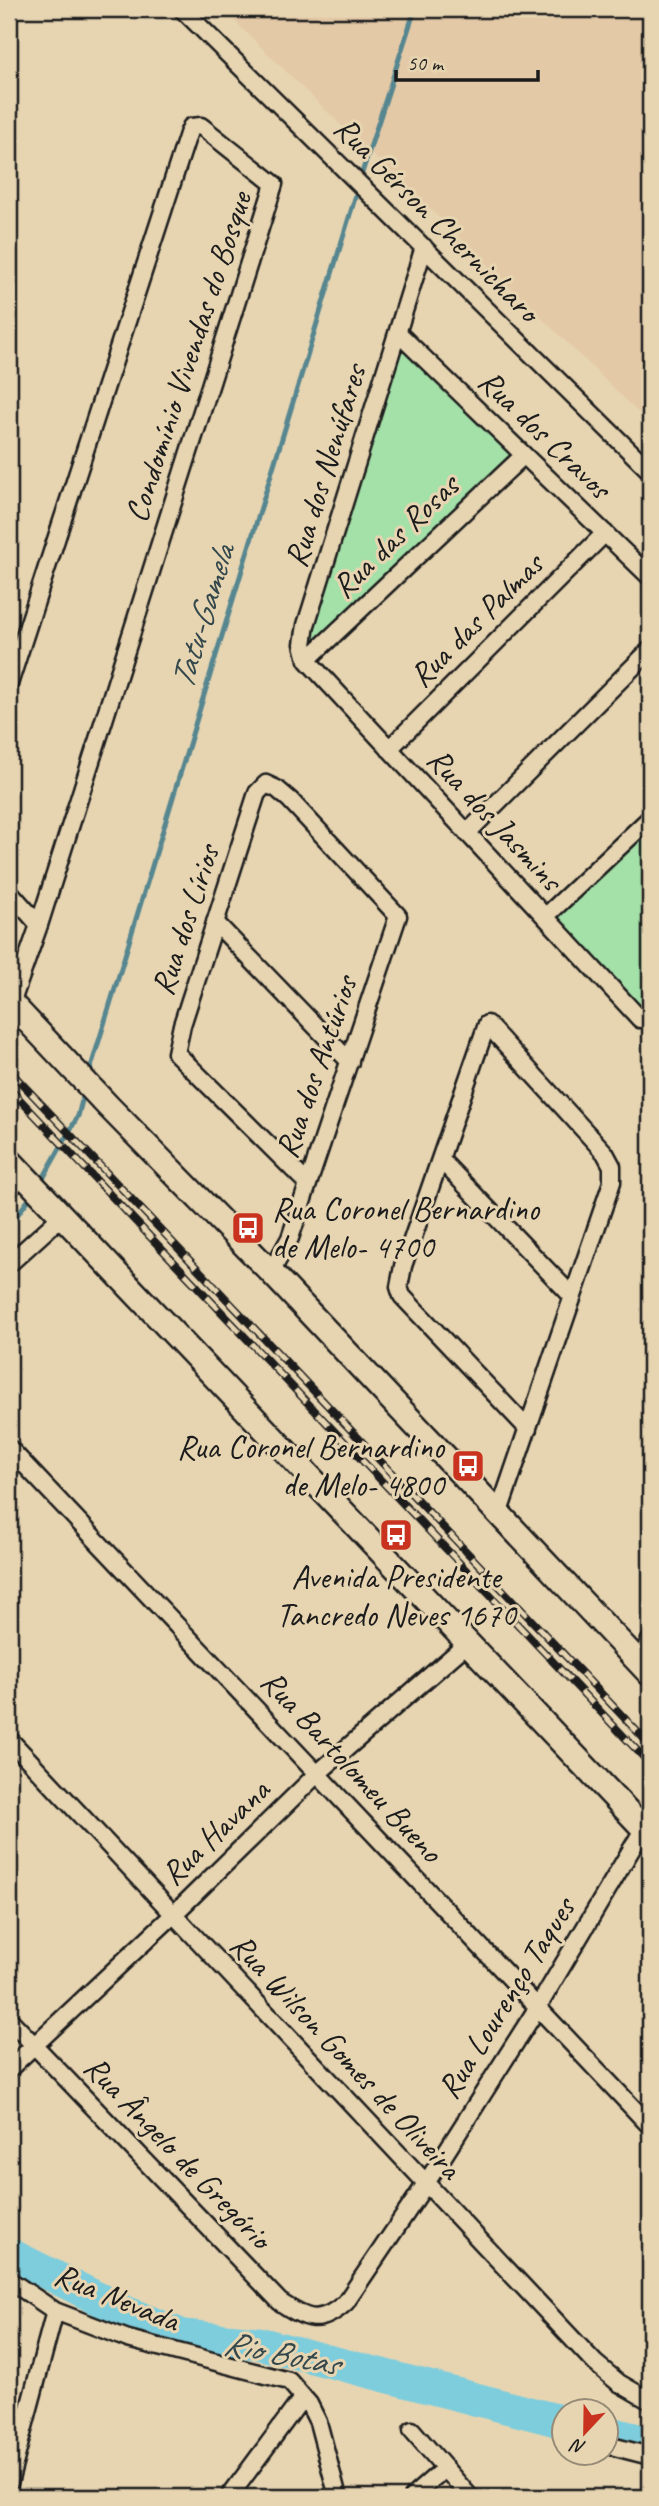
<svg xmlns="http://www.w3.org/2000/svg" width="659" height="2506" viewBox="0 0 659 2506" font-family="Caveat,sans-serif">
	<style>
		.built { fill: #e4c9a7 }
		.green { fill: #a4e1a8; stroke: #607e62; stroke-width: 2 }
		.lines { fill: none; stroke-linecap: round; stroke-linejoin: round }
		.stream { stroke: #57868f; stroke-width: 5 }
		.river { stroke: #7ecddc; stroke-width: 33 }
		.minor-casing { stroke: #1c1c1c; stroke-width: 21 }
		.secondary-casing { stroke: #1c1c1c; stroke-width: 28 }
		.minor { stroke: #e7d5b2; stroke-width: 16 }
		.secondary { stroke: #e7d5b2; stroke-width: 23 }
		.rail-casing { stroke: #1c1c1c; stroke-width: 8 }
		.rail { stroke: #e7d5b2; stroke-width: 5; stroke-dasharray: 16; stroke-linecap: butt }
		.labels { text-anchor: middle; dominant-baseline: central; stroke-width: 6; stroke-linejoin: round; paint-order: stroke }
		.street-label { font-size: 33px; fill: #1c1c1c; stroke: #e7d5b2 }
		.poi-label { font-size: 33px; fill: #1c1c1c; stroke: #e7d5b2; text-anchor: start }
		.water-label { font-size: 35px; font-style: italic; fill: #34484c; stroke: #e7d5b2 }
	</style>
	<rect width="100%" height="100%" fill="#e7d5b2"/>
	<filter id="ink" filterUnits="userSpaceOnUse"><feTurbulence type="fractalNoise" baseFrequency=".0143" numOctaves="2"/><feDisplacementMap in="SourceGraphic" scale="14" xChannelSelector="R" yChannelSelector="G"/><feConvolveMatrix kernelMatrix="1 2 1 2 8 2 1 2 1" color-interpolation-filters="sRGB"/></filter>
	<g filter="url(#ink)">
		<path class="built" d="M222,9H650V424L425,204L353,137Z"/>
		<path class="green" d="M400,340L515,454L309,653L307,645Z
			M650,825V1014L640,1019L550,918Z"/>
		<g class="lines">
			<path class="stream" d="M360,179L415,9
				M88,1077L358,188
				M40,1184L78,1116L85,1089
				M9,1226L32,1195"/>
			<path class="river" d="M9,2254L123,2311L183,2336L258,2343L564,2422
				M606,2432L650,2443"/>
			<defs>
				<path id="minor" d="M182,9L650,471
					M398,333L650,577
					M307,660L640,1019H650
					M307,660L303,644L306,625L424,247
					M307,660L524,455
					M9,684L188,134L191,127L201,126L274,184L39,925L11,1004
					M389,749L605,533
					M467,833L650,650
					M9,891L39,925
					M545,917L650,818
					M215,922L350,1062
					M441,1160L573,1297
					M9,1189L23,1175
					M9,1264L62,1216
					M271,1272L290,1238L398,916L290,800L277,789L266,784L257,793L182,1025L176,1053L308,1184
					M9,1448L650,2126
					M499,1512L511,1477L612,1182V1166L605,1153L487,1024L403,1266L399,1287L402,1296L528,1429
					M642,1666L650,1640
					M9,1739L595,2363L619,2383L650,2401
					M9,2019L280,2302C307,2320 320,2326 346,2302L425,2185L538,2007L644,1828
					M9,2069L173,1915L318,1773L468,1643
					M9,2280L55,2311L128,2339L289,2381L309,2404L318,2422L338,2497
					M412,2430L470,2497
					M615,2447L650,2456
					M9,2483L55,2311
					M229,2497L303,2397
					M412,2497L445,2468"/>
				<path id="secondary" d="M9,1001L108,1106L271,1272L650,1674
					M9,1160L650,1835"/>
			</defs>
			<use href="#minor" class="minor-casing"/>
			<use href="#secondary" class="secondary-casing"/>
			<use href="#minor" class="minor"/>
			<use href="#secondary" class="secondary"/>
			<defs>
				<path id="rail" d="M9,1070L650,1745
					M9,1088L650,1764"/>
			</defs>
			<use href="#rail" class="rail-casing"/>
			<use href="#rail" class="rail"/>
		</g>
	</g>
	<defs>
		<symbol id="bus-square" viewBox="-11 -11 22 22"><rect x="-9" y="-9" width="18" height="18" rx="4" fill="#c8321e" stroke="#e7d5b2"/><path d="M-5-6H5V4H4V6H2V4H-2V6H-4V4H-5ZM-3.5-4V0h7V-4ZM-3.5 1.2v1.5H-2V1.2ZM2 1.2v1.5H3.5V1.2Z" fill="#fff"/></symbol>
	</defs>
	<g fill-rule="evenodd">
		<use href="#bus-square" x="229" y="1209" width="38" height="38"/>
		<use href="#bus-square" x="449" y="1447" width="38" height="38"/>
		<use href="#bus-square" x="377" y="1516" width="38" height="38"/>
	</g>
	<g class="labels">
		<g class="street-label">
			<text transform="translate(437 219) rotate(45)">Rua Gérson Chernicharo</text>
			<text transform="translate(188 357) rotate(-72)">Condomínio Vivendas do Bosque</text>
			<text transform="translate(545 434) rotate(44)">Rua dos Cravos</text>
			<text transform="translate(325 466) rotate(-73)">Rua dos Nenúfares</text>
			<text transform="translate(395 536) rotate(-44)">Rua das Rosas</text>
			<text transform="translate(476 620) rotate(-45)">Rua das Palmas</text>
			<text transform="translate(495 819) rotate(47)">Rua dos Jasmins</text>
			<text transform="translate(185 920) rotate(-72)">Rua dos Lírios</text>
			<text transform="translate(316 1067) rotate(-71)">Rua dos Antúrios</text>
			<text transform="translate(352 1766) rotate(47)">Rua Bartolomeu Bueno</text>
			<text transform="translate(215 1832) rotate(-44)">Rua Havana</text>
			<text transform="translate(506 1998) rotate(-58)">Rua Lourenço Taques</text>
			<text transform="translate(346 2056) rotate(47)">Rua Wilson Gomes de Oliveira</text>
			<text transform="translate(178 2152) rotate(46)">Rua Ângelo de Gregório</text>
			<text transform="translate(117 2297) rotate(22)">Rua Nevada</text>
		</g>
		<g class="poi-label">
			<text x="272" y="1209">Rua Coronel Bernardino<tspan x="272" dy="38">de Melo- 4700</tspan></text>
			<text x="444" y="1447" text-anchor="end">Rua Coronel Bernardino<tspan x="444" dy="38">de Melo- 4800</tspan></text>
			<text x="396" y="1577" text-anchor="middle">Avenida Presidente<tspan x="396" dy="38">Tancredo Neves 1670</tspan></text>
		</g>
		<g class="water-label">
			<text transform="translate(202 617) rotate(-73)">Tatu-Gamela</text>
			<text transform="translate(281 2353) rotate(11)">Rio Botas</text>
		</g>
	</g>
	<rect width="659" height="2506" fill="none" stroke="#e7d5b2" stroke-width="35"/>
	<rect x="18" y="18" width="624" height="2471" fill="none" stroke="#1c1c1c" stroke-width="2.5" filter="url(#ink)"/>
	<g transform="translate(585 2432) rotate(202)"><circle r="33" fill="#e7d5b2" stroke="#968b76" stroke-width="2"/>
	<path d="M0-5L12 26L0 18L-12 26Z" fill="#c8321e"/>
	<text y="-10" font-size="19" font-weight="bold" text-anchor="middle" fill="#1c1c1c">N</text>
	</g>
	<path d="M396 70v10h142v-10" fill="none" stroke="#1c1c1c" stroke-width="3.5"/>
	<text x="407" y="70" font-size="21" fill="#1c1c1c" stroke="#e7d5b2" stroke-width="5" paint-order="stroke">50 m</text>
</svg>
